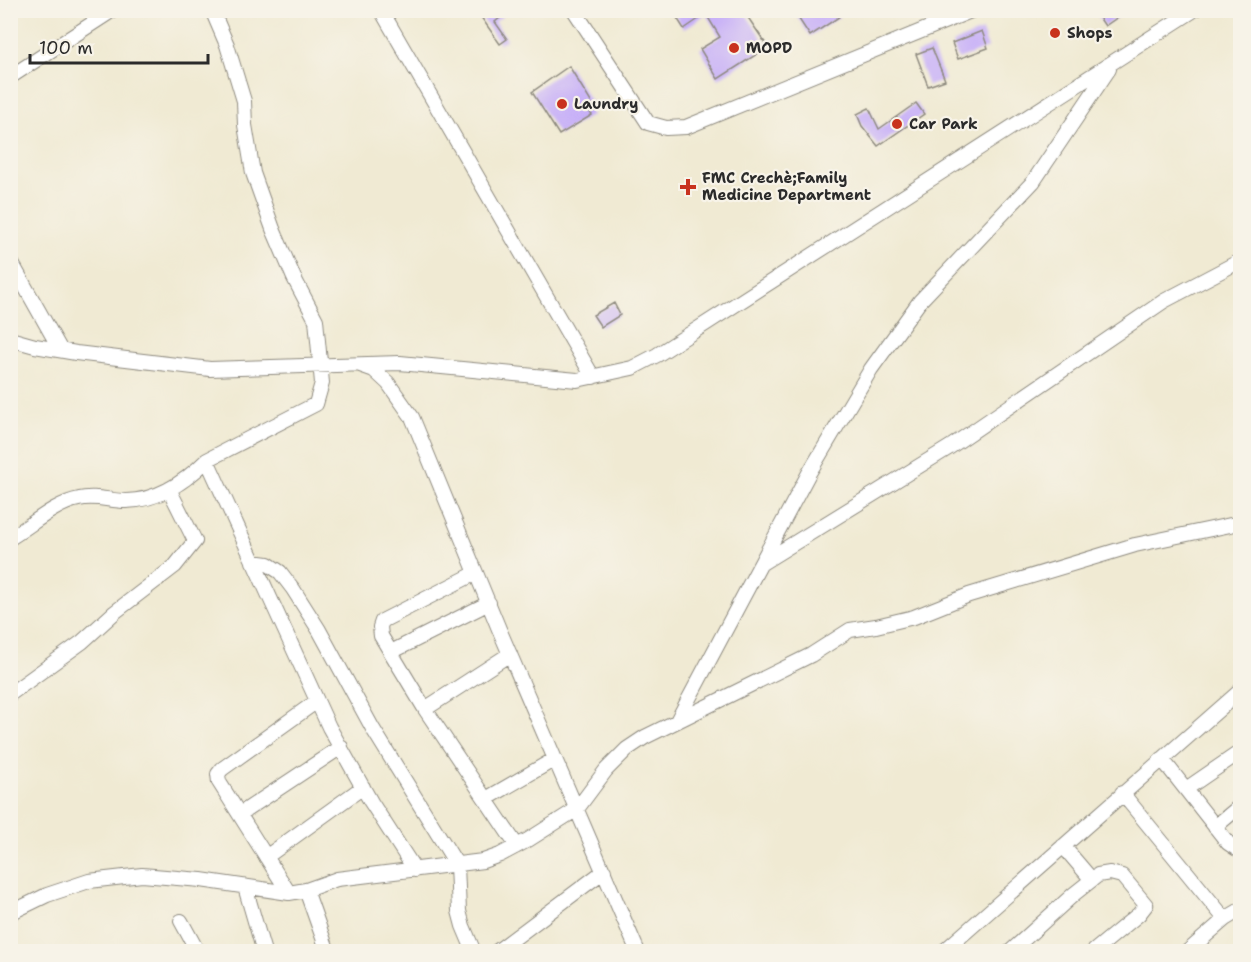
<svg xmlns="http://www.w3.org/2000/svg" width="1251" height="962" viewBox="0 0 1251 962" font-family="'Shantell Sans',sans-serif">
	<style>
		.building { fill: #c6aef8 }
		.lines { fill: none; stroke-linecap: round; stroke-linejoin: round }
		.minor-casing { stroke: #8e8a7f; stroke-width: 16 }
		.minor { stroke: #fff; stroke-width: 14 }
		.poi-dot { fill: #c8321e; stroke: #f7f3e8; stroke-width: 2 }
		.labels { text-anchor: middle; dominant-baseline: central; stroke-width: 4.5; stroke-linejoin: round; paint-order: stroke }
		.poi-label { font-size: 15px; font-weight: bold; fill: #2b2b2b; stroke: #f7f3e8; text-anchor: start }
	</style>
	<rect width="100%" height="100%" fill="#f7f3e8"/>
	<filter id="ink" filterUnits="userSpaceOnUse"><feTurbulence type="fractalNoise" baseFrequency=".0167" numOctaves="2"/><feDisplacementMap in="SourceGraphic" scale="12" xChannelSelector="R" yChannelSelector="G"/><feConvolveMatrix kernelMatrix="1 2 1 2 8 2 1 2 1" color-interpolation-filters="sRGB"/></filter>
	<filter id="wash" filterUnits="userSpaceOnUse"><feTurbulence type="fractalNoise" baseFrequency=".008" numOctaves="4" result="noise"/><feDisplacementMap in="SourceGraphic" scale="24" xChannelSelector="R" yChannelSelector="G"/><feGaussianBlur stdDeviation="1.35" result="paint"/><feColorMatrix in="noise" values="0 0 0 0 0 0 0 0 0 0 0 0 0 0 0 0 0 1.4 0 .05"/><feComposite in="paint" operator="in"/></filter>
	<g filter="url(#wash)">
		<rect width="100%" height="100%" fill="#f0ead3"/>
		<g id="blocks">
			<path class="building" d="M476,10H510L495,22L507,39L500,44Z
				M672,10H743L768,47L718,79L700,49L720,37L706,14L684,29Z
				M793,10H835L839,17L810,36Z
				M1094,10H1128L1105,26Z
				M982,31L988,48L958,59L952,43Z
				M932,48L945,80L928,86L916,54Z
				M569,66L594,107L589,111L592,115L559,135L532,92Z
				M916,103L924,114L878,146L862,126L857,114L869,108L879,129Z
				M614,303L620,315L601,327L593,315Z"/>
		</g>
	</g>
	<g filter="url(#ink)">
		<use href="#blocks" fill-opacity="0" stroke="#8e8a7f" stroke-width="1.5"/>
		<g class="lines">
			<defs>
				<path id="minor" d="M381,10L593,377
					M574,10L648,123L666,128L686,127L973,10
					M10,77L113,10
					M10,260L60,349
					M10,339L35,346L76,353L210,369L400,363L577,380L632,368L657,355L1194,10
					M360,365L374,370L388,383L412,417L499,629L638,952
					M207,460L329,727L371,802L415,870
					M10,538C32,525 54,504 79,499C95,495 110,501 126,501C157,501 186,481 207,460L316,404L322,383L316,320L294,278L273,229L253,173L245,125L244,101L227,45L212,10
					M253,562L268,564L280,572L293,589L319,630L373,729L457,865L459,911L463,926L474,952
					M762,563L950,447L1164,301L1240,261
					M476,573L382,621L380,627L381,636L425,709L517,846
					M391,652L489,603
					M10,694L82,642L115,612L175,566L195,541L169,489
					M425,709L510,654
					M677,721L809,473L871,369L920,301L1033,182L1109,69
					M1162,759L1228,843L1240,851
					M1186,789L1240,752
					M1122,793L1225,919L1240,910
					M486,799L555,759
					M240,814L341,747
					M1215,827L1240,806
					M1063,846L1092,880
					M266,857L363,787
					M245,887L264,952
					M306,890L328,952
					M289,893L219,782L218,774L222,769L317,701
					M10,913L47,895L89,881L142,875L201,880L289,893L306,890L337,879L483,861L500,855L528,840L577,809L606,770L627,749L645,737L811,655L850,630L876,626L914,617L969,595L1135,545L1240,523
					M181,921L198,952
					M496,952L604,871
					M943,952L1240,691
					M1010,952L1074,894L1098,875L1110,873L1122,876L1146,905L1139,914L1093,952
					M1187,952L1225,919"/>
			</defs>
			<use href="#minor" class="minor-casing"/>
			<use href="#minor" class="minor"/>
		</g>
	</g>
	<g class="poi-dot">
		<circle cx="1055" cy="33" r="6"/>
		<circle cx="734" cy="48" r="6"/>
		<circle cx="562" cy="104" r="6"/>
		<circle cx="897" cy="124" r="6"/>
		<path d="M685 178h6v6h6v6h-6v6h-6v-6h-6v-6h6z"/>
	</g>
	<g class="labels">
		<g class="poi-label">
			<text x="1067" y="33">Shops</text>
			<text x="746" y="48">MOPD</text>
			<text x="574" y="104">Laundry</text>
			<text x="909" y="124">Car Park</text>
			<text x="702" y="178">FMC Crechè;Family<tspan x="702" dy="17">Medicine Department</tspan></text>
		</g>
	</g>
	<rect width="1251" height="962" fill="none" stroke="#f7f3e8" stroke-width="36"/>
	<path d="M30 54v9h178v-9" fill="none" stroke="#2b2b2b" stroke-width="3"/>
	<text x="39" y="54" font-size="18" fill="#2b2b2b" stroke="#f7f3e8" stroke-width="4.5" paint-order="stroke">100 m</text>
</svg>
